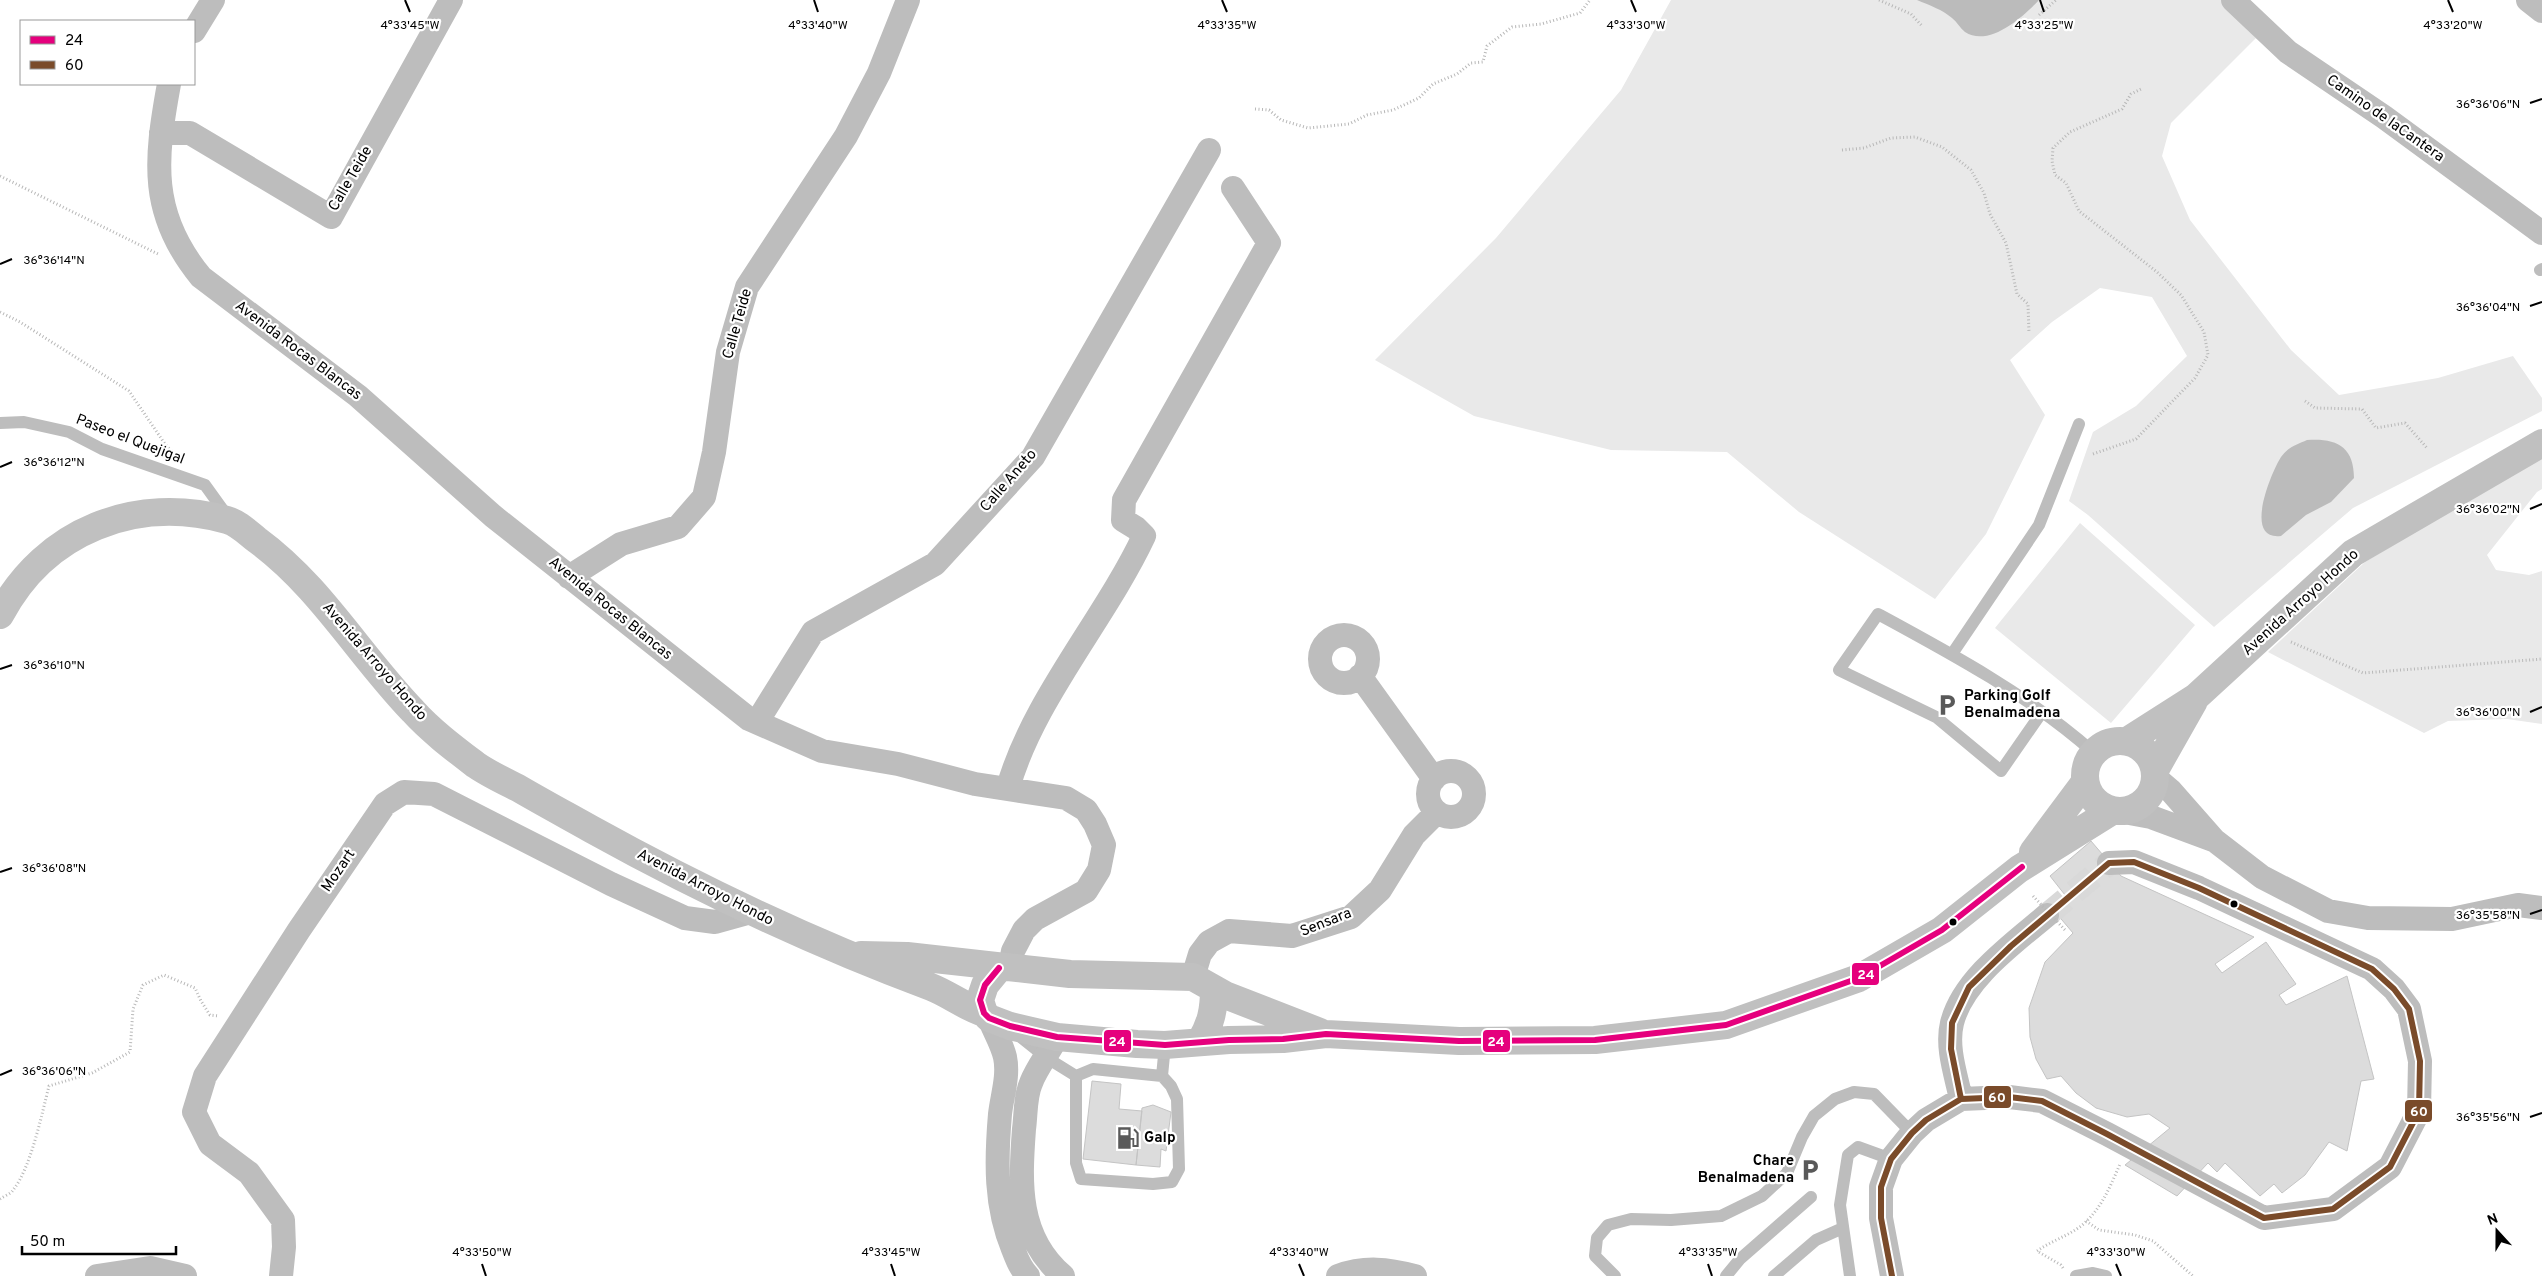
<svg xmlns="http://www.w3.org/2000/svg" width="2542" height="1276" viewBox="0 0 2542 1276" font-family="Overpass,sans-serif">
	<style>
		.green { fill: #e9e9e9 }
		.water { fill: #bbb }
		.building { fill: #dcdcdc; stroke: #c4c4c4 }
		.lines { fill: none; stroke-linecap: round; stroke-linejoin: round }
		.street-tunnel { stroke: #d9d9d9; stroke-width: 24; stroke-dasharray: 24 12; stroke-linecap: butt }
		.path { stroke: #b8b8b8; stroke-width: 3; stroke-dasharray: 1 2.5; stroke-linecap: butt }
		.lane { stroke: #bdbdbd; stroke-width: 12 }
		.street { stroke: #bdbdbd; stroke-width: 24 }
		.secondary { stroke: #c0c0c0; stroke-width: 28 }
		.path-bridge { stroke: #b8b8b8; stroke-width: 3; stroke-dasharray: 1 2.5; stroke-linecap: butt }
		.bus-1-casing { stroke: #fff; stroke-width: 10 }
		.bus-2-casing { stroke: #fff; stroke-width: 10 }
		.bus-1 { stroke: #e5007d; stroke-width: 6 }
		.bus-2 { stroke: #7a4b2a; stroke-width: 6 }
		.ticks { fill: none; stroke: #000; stroke-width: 2 }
		.bus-dot { fill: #000; stroke: #fff; stroke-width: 2 }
		.labels { text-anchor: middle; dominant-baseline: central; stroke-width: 4.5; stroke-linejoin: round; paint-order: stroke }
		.street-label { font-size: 15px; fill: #000; stroke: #fff }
		.poi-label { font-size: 15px; font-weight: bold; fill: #000; stroke: #fff; text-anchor: start }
		.ticks-label { font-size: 12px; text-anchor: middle; fill: #000; stroke: #fff; stroke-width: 4.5; stroke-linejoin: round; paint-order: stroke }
		.line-badge { stroke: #fff; stroke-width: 2 }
		.badge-label { font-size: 14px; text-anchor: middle; font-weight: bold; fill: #fff }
	</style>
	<rect width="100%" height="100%" fill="#fff"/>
	<path class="green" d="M1671,0H2222L2256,38L2171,123L2162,156L2190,220L2291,350L2339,395L2438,378L2513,356L2542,398V411L2353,508L2214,627L2088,515L2069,501L2093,432L2136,406L2187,356L2152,297L2100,288L2052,322L2010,360L2045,415L1986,534L1935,599L1799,512L1727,452L1611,450L1474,416L1375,360L1496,238L1621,90Z
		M2542,456V489L2537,492L2487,555L2496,570L2529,575L2542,571V724L2507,719L2448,721L2424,733L2268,652L2365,562Z
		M2080,523L2195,625L2111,723L1995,628Z"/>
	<path class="water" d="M1917,0H2039C2024,16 1989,48 1965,32C1960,28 1957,22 1952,18C1943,10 1929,5 1917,0Z
		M2307,440C2336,438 2354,446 2354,478L2331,502L2306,515L2281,536C2242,541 2272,471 2281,457C2288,447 2298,444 2307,440Z"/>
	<path class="building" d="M2091,841L2121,876L2254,937L2215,964L2222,973L2266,942L2296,984L2279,995L2286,1005L2347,976L2374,1079L2361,1081L2347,1151L2329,1142L2305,1175L2282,1193L2274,1184L2260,1196L2225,1163L2217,1172L2208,1163L2177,1196L2125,1165L2170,1128L2149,1114L2127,1117L2096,1108L2076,1093L2061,1076L2047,1079L2036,1059L2030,1037L2029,1008L2045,962L2073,933L2051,907L2065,895L2050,876Z
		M1092,1081L1121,1084L1119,1109L1142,1111L1136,1165L1083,1159Z
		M1153,1105L1171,1112L1166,1151L1161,1149L1160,1167L1136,1165L1142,1108Z"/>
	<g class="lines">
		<path class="street-tunnel" d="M2047,915L2109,863"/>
		<path class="path" d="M1879,0L1911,14L1922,26
			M2039,15L2056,0
			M1255,109L1269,110L1281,120L1308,128L1349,124L1367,115L1393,110L1419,98L1433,84L1457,74L1471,63L1483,62L1487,46L1512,27L1541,24L1580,13L1590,0
			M1842,150L1864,148L1891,138L1915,137L1942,147L1971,170L1984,193L1990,214L2006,243L2017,294L2028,304L2029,333
			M0,176L158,254
			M0,312L20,322L129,391L165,444L178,458
			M2305,401L2315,408L2362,409L2376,428L2405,423L2427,448
			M2093,454L2136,439L2195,378L2208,355L2204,332L2181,295L2157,272L2079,211L2066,183L2055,175L2052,161L2053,148L2070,132L2122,109L2131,94L2143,88
			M2291,642L2363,673L2542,659
			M0,1199C4,1196 11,1194 13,1190C31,1168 42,1113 49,1086L92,1073L130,1052L133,1009L143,985L164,975L195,988L201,1001L210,1015L219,1016
			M2086,1221L2099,1230L2135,1235L2153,1241L2193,1276
			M2063,1268L2061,1265L2037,1251C2051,1241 2068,1236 2081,1226C2101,1210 2110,1187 2120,1164"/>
		<path class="lane" d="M2540,270L2542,269
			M0,423L24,422L69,432L102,449L205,485L228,517
			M1952,654L2039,525L2079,424
			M2042,712L2001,771L1936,717L1839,670L1878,614C1952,654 2030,696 2093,752
			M1017,1034L1047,1058L1076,1076
			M1162,1076L1171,1086L1177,1099L1179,1169L1172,1182L1153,1184L1081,1179L1076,1163V1076L1093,1069L1162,1076L1165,1045
			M1615,1276L1595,1256L1597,1238L1608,1225L1631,1219L1671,1220L1721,1216L1762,1196L1787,1173L1802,1137L1814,1116L1835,1099L1854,1092L1874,1094L1912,1133
			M1726,1276L1740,1259L1811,1197
			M1774,1276L1816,1240L1843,1228
			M1850,1276L1840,1205L1848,1155L1858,1147L1891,1159
			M2076,1276L2093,1273L2106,1276"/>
		<path class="street" d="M2233,0L2288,52L2384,117L2542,233
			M2528,0L2542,11
			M194,31L213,0
			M169,84C155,160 149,214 201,277L358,396L493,516L749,719L822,751L898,764L975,784L1066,798L1086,810L1095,824L1104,845L1099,870L1086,891L1035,919L1024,930L1013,951L1010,967
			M161,133H190L331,217L451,0
			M569,577L621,544L678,527L704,497L714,452L728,352L747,287L846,136L879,73L908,0
			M1320 659a24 24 0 1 1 48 0a24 24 0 1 1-48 0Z
			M1360,676L1434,779
			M757,722L813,632L935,564L1033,457L1209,150
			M1428 794a23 23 0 1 1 46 0a23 23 0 1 1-46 0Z
			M2156,778L2170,790L2214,840L2262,877L2328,911L2368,918L2452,919L2518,905L2542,908
			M1008,788C1032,701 1105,619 1144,536L1136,528L1123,520L1124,500L1269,243L1233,188
			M2124,812L2151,817L2213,840
			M1193,977L1200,954L1209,942L1229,931L1292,936L1351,917L1380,890L1414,835L1437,812
			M989,1018C994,1031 1002,1044 1005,1057C1009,1076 1002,1096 1000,1114C996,1161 995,1206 1013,1249C1017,1259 1020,1268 1028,1276
			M1057,1037C1049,1053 1037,1067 1031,1083C1025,1096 1026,1115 1024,1129C1020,1183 1017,1237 1063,1276
			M1961,1099C1956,1075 1946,1047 1952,1023C1963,979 2014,943 2047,915
			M97,1276L150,1268L185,1276
			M281,1276L284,1247L283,1220L249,1173L210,1144L194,1112L205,1076L299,930L385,804L404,792L434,794L611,884L685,918L715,922L751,912
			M1338,1276C1365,1266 1388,1269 1415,1276
			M1892,1276L1881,1218V1187L1891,1159L1912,1133L1926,1120L1961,1099L2009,1097L2042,1101L2107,1134L2264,1218L2333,1209L2390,1167L2419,1111L2420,1061L2409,1009L2394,989L2372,969L2199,888L2134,862L2109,863"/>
		<path class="secondary" d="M0,615C45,530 136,495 227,520C238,523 248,533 257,540C320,586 359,655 413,711C431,731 455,749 476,765C489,774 504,781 518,788C542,802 566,815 591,829C701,890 813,943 931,987C949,994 965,1007 984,1013
			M2085 776a35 35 0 1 1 70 0a35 35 0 1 1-70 0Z
			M2127,741L2196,697L2353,553L2542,443
			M2155,770L2194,701
			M2033,852L2085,782
			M861,955L907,956L1070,974L1193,977L1225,995L1320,1032
			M999,968L985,985L980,1000L984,1013L989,1018L1010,1026L1057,1037L1137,1044L1165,1045L1229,1040L1283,1039L1326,1034L1459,1041L1595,1040L1726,1025L1859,978L1942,930L2019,869L2112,811
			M1200,1042C1211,1024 1214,1010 1214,989"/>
		<path class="path-bridge" d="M2033,896L2065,930"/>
		<defs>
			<path id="bus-1" d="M999,968L985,985L980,1000L984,1013L989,1018L1010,1026L1057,1037L1165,1045L1229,1040L1283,1039L1326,1034L1459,1041L1595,1040L1726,1025L1859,978L1942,930L2022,867"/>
			<path id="bus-2" d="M1892,1276L1881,1218V1187L1891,1159L1912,1133L1926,1120L1961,1099L2009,1097L2042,1101L2107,1134L2264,1218L2333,1209L2390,1167L2419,1111L2420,1061L2409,1009L2394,989L2372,969L2199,888L2134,862L2109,863L2011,946L1969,987L1952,1023L1951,1049L1961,1099"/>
		</defs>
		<use href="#bus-1" class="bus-1-casing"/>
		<use href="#bus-2" class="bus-2-casing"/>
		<use href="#bus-1" class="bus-1"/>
		<use href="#bus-2" class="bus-2"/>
	</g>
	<path class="ticks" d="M405,0L410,12M814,0L818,12M1222,0L1227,12M1631,0L1636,12M2040,0L2044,12M2448,0L2453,12M2530,103L2542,99M0,264L12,259M2530,306L2542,302M0,467L12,462M2530,509L2542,504M0,669L12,665M2530,712L2542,707M0,872L12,868M2530,914L2542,910M0,1075L12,1070M2530,1117L2542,1113M482,1264L486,1276M891,1264L895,1276M1299,1264L1304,1276M1708,1264L1712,1276M2116,1264L2121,1276"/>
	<defs>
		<symbol id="parking-bare" viewBox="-9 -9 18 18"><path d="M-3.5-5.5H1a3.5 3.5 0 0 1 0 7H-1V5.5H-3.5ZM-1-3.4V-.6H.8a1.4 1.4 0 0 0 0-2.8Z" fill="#595959" stroke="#fff" stroke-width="2.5" paint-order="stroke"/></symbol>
		<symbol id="fuel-bare" viewBox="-9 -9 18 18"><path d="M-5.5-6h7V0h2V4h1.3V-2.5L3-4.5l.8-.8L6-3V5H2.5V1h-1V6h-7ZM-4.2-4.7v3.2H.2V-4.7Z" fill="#595959" stroke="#fff" stroke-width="2.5" paint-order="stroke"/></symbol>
	</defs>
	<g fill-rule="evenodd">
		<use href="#parking-bare" x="1931" y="689" width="32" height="32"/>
		<use href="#fuel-bare" x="1112" y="1122" width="32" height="32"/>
		<use href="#parking-bare" x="1794" y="1154" width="32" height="32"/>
	</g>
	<g class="bus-dot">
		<circle cx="2234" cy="904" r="4.5"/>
		<circle cx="1953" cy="922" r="4.5"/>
	</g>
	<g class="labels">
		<g class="street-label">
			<text transform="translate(2385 119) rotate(35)">Camino de laCantera</text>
			<text transform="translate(351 179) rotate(-60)">Calle Teide</text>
			<text transform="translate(738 324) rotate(-74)">Calle Teide</text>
			<text transform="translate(298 351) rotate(37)">Avenida Rocas Blancas</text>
			<text transform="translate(130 440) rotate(21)">Paseo el Quejigal</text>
			<text transform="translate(1009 481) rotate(-49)">Calle Aneto</text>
			<text transform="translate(2301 603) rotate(-42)">Avenida Arroyo Hondo</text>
			<text transform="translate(610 609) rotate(39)">Avenida Rocas Blancas</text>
			<text transform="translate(374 662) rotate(49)">Avenida Arroyo Hondo</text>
			<text transform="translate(339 871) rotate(-56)">Mozart</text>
			<text transform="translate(705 888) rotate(27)">Avenida Arroyo Hondo</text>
			<text transform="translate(1326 923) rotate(-22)">Sensara</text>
		</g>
		<g class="poi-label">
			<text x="1964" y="696">Parking Golf<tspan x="1964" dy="17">Benalmadena</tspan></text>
			<text x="1144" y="1138">Galp</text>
			<text x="1794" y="1161" text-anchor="end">Chare<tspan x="1794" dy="17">Benalmadena</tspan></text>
		</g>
	</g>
	<g class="ticks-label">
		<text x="410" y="29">4°33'45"W</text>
		<text x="818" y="29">4°33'40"W</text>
		<text x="1227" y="29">4°33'35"W</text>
		<text x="1636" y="29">4°33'30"W</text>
		<text x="2044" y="29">4°33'25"W</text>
		<text x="2453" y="29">4°33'20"W</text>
		<text x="2488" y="108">36°36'06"N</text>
		<text x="54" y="264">36°36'14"N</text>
		<text x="2488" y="311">36°36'04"N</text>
		<text x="54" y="466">36°36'12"N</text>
		<text x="2488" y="513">36°36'02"N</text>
		<text x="54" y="669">36°36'10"N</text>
		<text x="2488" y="716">36°36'00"N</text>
		<text x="54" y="872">36°36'08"N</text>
		<text x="2488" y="919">36°35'58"N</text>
		<text x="54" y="1075">36°36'06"N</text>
		<text x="2488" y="1121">36°35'56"N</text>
		<text x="482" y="1256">4°33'50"W</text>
		<text x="891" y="1256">4°33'45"W</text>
		<text x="1299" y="1256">4°33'40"W</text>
		<text x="1708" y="1256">4°33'35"W</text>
		<text x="2116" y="1256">4°33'30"W</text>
	</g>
	<g class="line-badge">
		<rect x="1851" y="962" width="29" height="24" rx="5" fill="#e5007d"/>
		<rect x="1482" y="1029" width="29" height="24" rx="5" fill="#e5007d"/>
		<rect x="1103" y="1029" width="29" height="24" rx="5" fill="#e5007d"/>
		<rect x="1983" y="1085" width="29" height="24" rx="5" fill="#7a4b2a"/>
		<rect x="2404" y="1099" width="29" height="24" rx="5" fill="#7a4b2a"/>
	</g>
	<g class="badge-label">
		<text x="1866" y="979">24</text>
		<text x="1496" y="1046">24</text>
		<text x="1117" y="1046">24</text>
		<text x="1997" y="1102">60</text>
		<text x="2419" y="1116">60</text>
	</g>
	<rect x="20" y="20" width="175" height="65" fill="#ffffff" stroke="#999999"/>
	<rect x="30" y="36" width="25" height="8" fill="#e5007d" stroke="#999999"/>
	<text x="65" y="45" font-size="15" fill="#000000">24</text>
	<rect x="30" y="61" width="25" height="8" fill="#7a4b2a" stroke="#999999"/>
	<text x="65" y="70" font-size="15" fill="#000000">60</text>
	<g transform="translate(2497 1231) rotate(339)" stroke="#ffffff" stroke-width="4" paint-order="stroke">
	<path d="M0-4L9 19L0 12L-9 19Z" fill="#000000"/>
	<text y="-8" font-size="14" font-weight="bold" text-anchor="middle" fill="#000000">N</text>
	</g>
	<path d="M22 1246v8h154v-8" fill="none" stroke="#000000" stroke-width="2.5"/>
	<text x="30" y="1246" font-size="15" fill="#000000" stroke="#ffffff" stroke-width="4" paint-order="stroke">50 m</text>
</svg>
